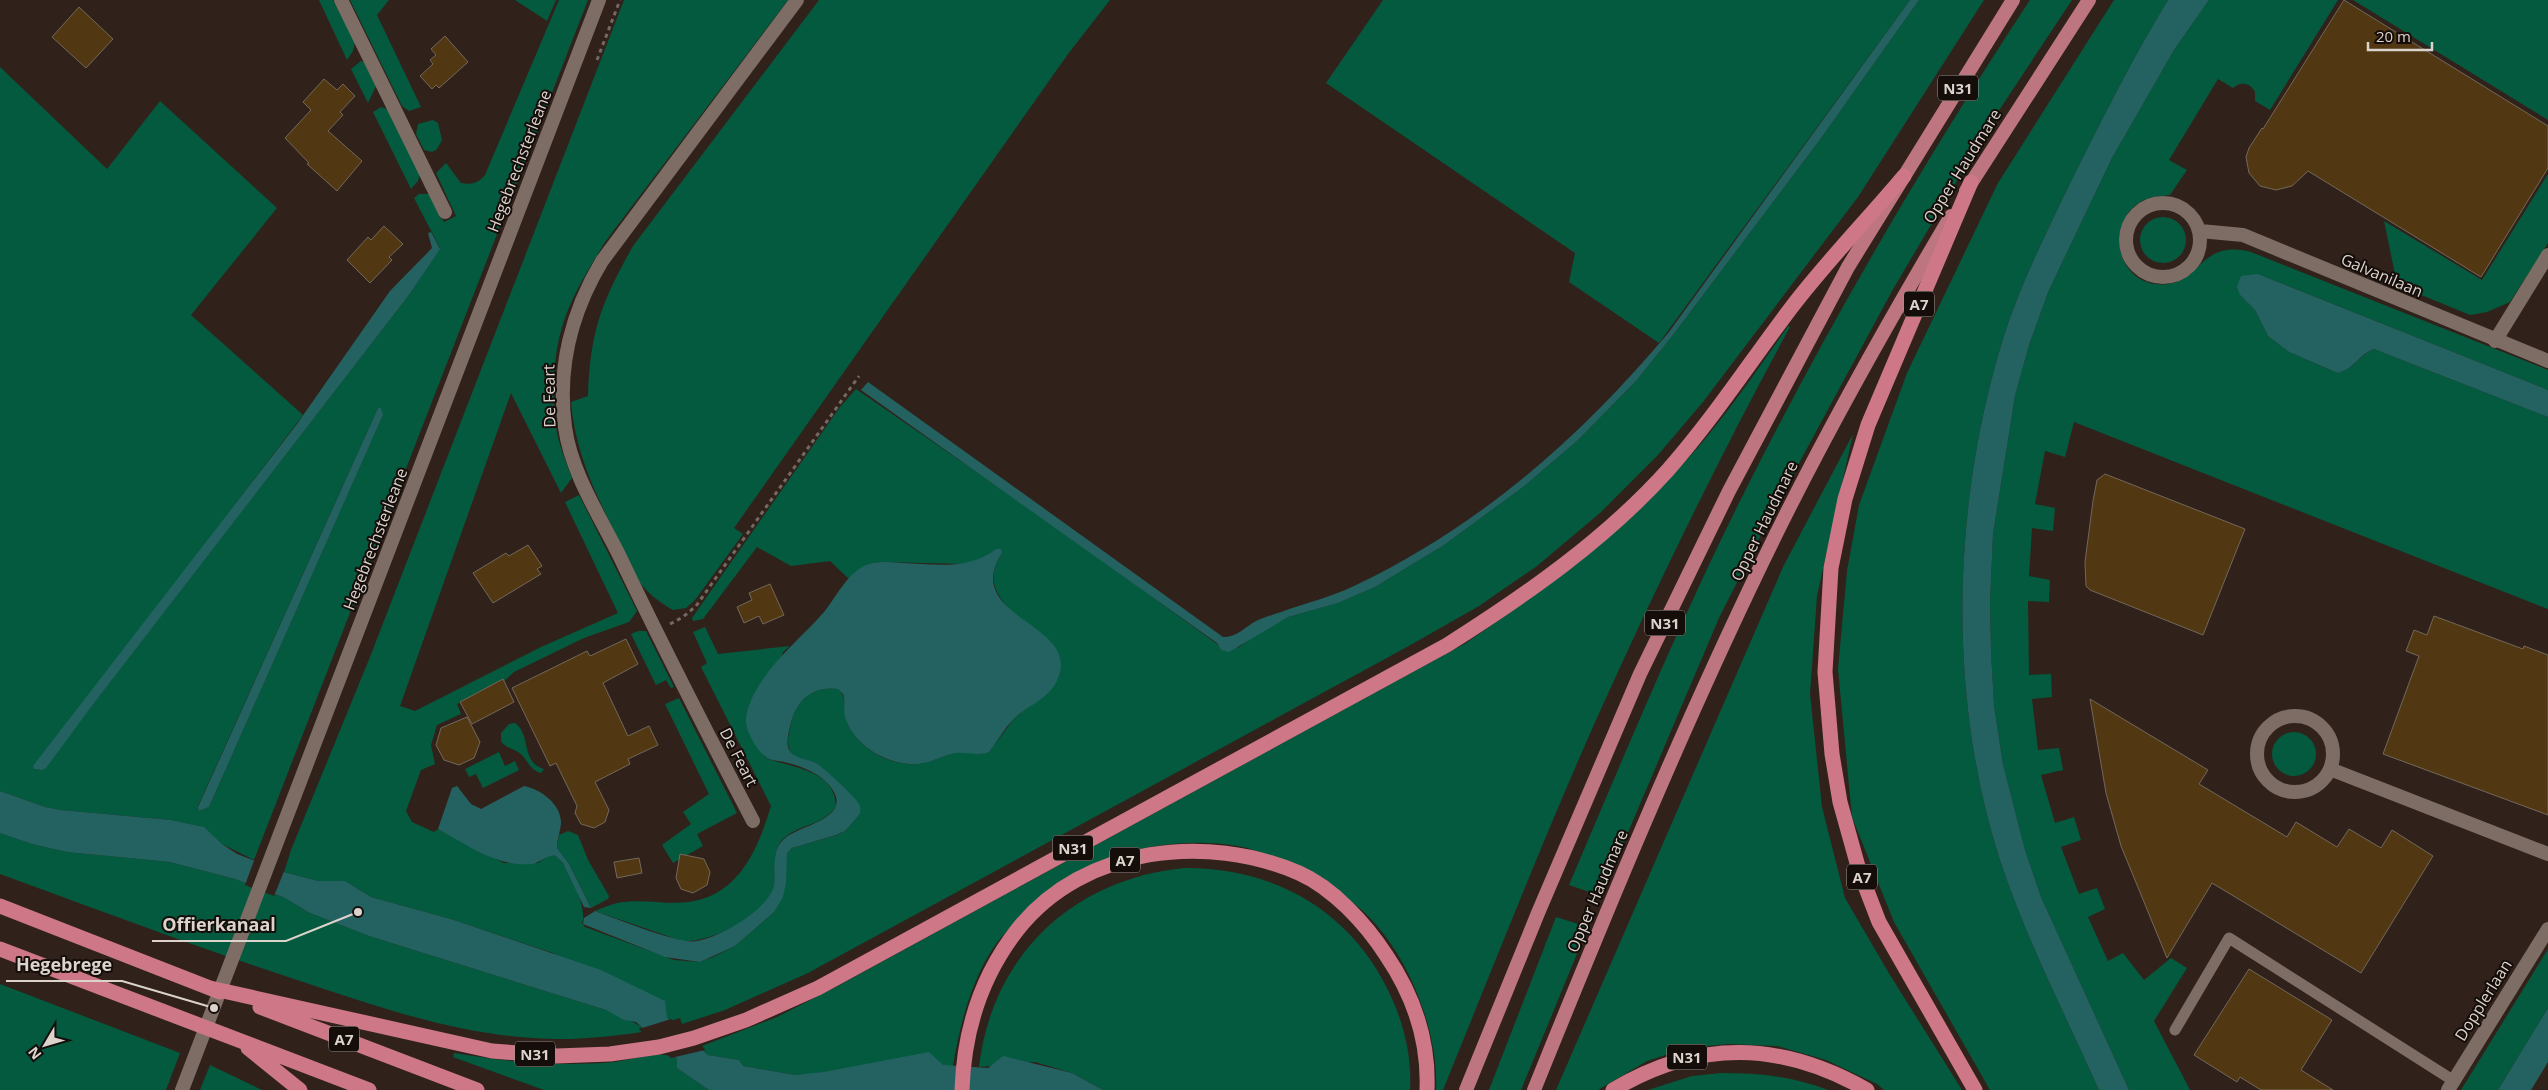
<svg xmlns="http://www.w3.org/2000/svg" width="2548" height="1090" viewBox="0 0 2548 1090" font-family="'Open Sans',sans-serif">
	<style>
		.green { fill: #045a3e; fill-rule: evenodd }
		.water { fill: #246262 }
		.pier { fill: #30221b }
		.building { fill: #513813; stroke: #72685a }
		.lines { fill: none; stroke-linecap: round; stroke-linejoin: round }
		.path { stroke: #756963; stroke-width: 3; stroke-dasharray: 4 4; stroke-linecap: butt }
		.service { stroke: #7e6d64; stroke-width: 11 }
		.minor { stroke: #7e6d64; stroke-width: 14 }
		.tertiary { stroke: #7e6d64; stroke-width: 14 }
		.trunk { stroke: #bd7580; stroke-width: 14 }
		.motorway { stroke: #cd7787; stroke-width: 15 }
		.labels { text-anchor: middle; dominant-baseline: central; stroke-width: 4; stroke-linejoin: round; paint-order: stroke }
		.shield { fill: #140d0a; stroke: #a09892; stroke-width: 1 }
		.shield-label { font-size: 15px; font-weight: bold; fill: #dcd3cd }
		.street-label { font-size: 16px; fill: #dcd3cd; stroke: #140d0a }
		.leader { fill: none; stroke: #dcd3cd; stroke-width: 2 }
		.callout-dot { fill: #dcd3cd; stroke: #140d0a; stroke-width: 2 }
		.callout-label { font-size: 18px; text-anchor: middle; font-weight: bold; fill: #dcd3cd; stroke: #140d0a; stroke-width: 4; stroke-linejoin: round; paint-order: stroke }
	</style>
	<rect width="100%" height="100%" fill="#30221b"/>
	<path class="green" d="M319,0H333L355,42L353,51L347,60Z
		M350,0H389L377,15L421,107L409,111L402,106Z
		M515,0H556L547,21Z
		M559,0H588L254,860L222,844L203,827L171,820L61,810L45,807L0,791V67L107,169L160,101L277,208L191,315L303,415L34,769L42,770L409,295L440,248L414,198L419,194H429L444,222L456,216L436,173L446,163L461,183C472,185 478,183 485,175ZM378,408L383,415L209,807L199,811L198,806Z
		M624,0H788L605,242C590,267 572,295 563,324C552,358 551,404 558,438C562,452 567,465 572,478L561,493L511,393L400,706L415,711L541,647L618,613L565,502L579,495L637,611L629,622L584,638L514,672L503,682L457,704L461,714L437,725L431,745L435,764L421,770L406,811L412,822L434,832L438,829L504,863H538L548,856H556C569,866 588,909 582,923L585,927L674,960L700,962L713,957L735,946L774,912L785,868L787,853L792,848L837,835L845,831L860,814L851,795L842,787L792,755C787,746 787,739 790,729C794,703 810,685 838,689C849,699 843,714 850,728C863,751 891,766 918,764C932,763 945,754 959,752C969,751 979,756 989,752L1013,720L1021,713L1019,618C997,598 984,581 1002,553L1000,549H996L981,560L967,564L881,562C867,564 857,568 849,579L830,561L791,566L757,547L703,619L693,621L692,618L840,407L856,389L1052,524L1217,644L1221,650L1239,647L1255,635L1288,617L1338,603L1375,587L1444,545L1523,487L1578,440L1636,381L1673,335L1819,141L1919,0H1984L1858,197L1703,402L1658,455L1600,513L1537,566L1479,606L1407,647L808,973L725,1010L682,1024L680,1018L670,1021L553,953L454,920L371,897L345,881H318L284,872L291,850L370,657Z
		M819,0H1110L1068,54L734,528L743,534L695,600L686,608L673,610C660,603 646,592 638,580C630,568 624,552 618,539C596,495 575,452 571,402L588,396C590,331 602,301 633,246Z
		M1383,0H1910L1659,343L1569,282L1575,253L1326,83Z
		M2030,0H2072L1994,118L1892,291L1771,515L1719,618L1601,896L1569,885C1624,756 1678,625 1741,499C1827,327 1924,161 2030,0Z
		M2114,0H2168C2129,64 2095,133 2062,200C2040,246 2018,291 2003,339C1952,504 1947,696 2000,860C2026,939 2065,1014 2099,1090H1990L1894,922L1852,817L1838,669L1847,571L1859,505L1907,373L1998,183Z
		M2209,0H2338L2270,110L2255,101V92C2250,83 2242,81 2233,88L2218,79L2169,160L2187,170L2170,195C2162,196 2152,196 2144,200C2107,218 2113,278 2155,284C2201,290 2196,238 2251,252L2548,370V390L2258,274L2240,295L2255,310L2268,336L2289,352L2338,373C2357,367 2357,357 2374,349L2548,417V609L2074,422L2065,457L2045,451L2035,504L2055,508L2053,531L2032,528L2029,576L2050,580L2049,602L2028,601L2029,675L2051,674L2052,697L2032,699L2038,750L2059,748L2063,770L2041,775L2055,823L2074,817L2081,840L2061,847L2079,894L2097,888L2105,909L2088,917L2108,961L2123,953L2144,980L2171,958L2187,968L2154,1021L2190,1090H2129L2041,897L2025,850L2003,764L1994,706L1991,652L1990,602L1993,534L2015,396L2029,345L2049,290L2112,158L2174,50Z
		M2353,0H2548V120Z
		M361,61L364,62L376,86L368,103L351,69Z
		M381,107L387,109L420,173L418,181L411,189L373,112Z
		M433,120L438,123L442,140L437,149L432,152L424,150L416,134L418,124Z
		M2548,174V243L2510,302L2487,312L2470,315L2402,287L2395,274L2384,221L2482,280Z
		M2140 240a23 23 0 1 1 46 0a23 23 0 1 1-46 0Z
		M1788,326L1790,327C1720,455 1656,587 1596,720C1542,842 1493,967 1443,1090H1436C1439,1027 1404,941 1352,902C1337,891 1316,883 1299,874C1286,867 1272,858 1259,852C1224,838 1159,841 1124,854C1107,860 1081,882 1064,893C1047,904 1025,914 1010,928C976,960 960,1022 953,1066L795,1075L743,1066L739,1060L708,1055L703,1050L705,1049L702,1046L777,1017L836,987L1466,643C1552,585 1631,523 1700,445C1732,407 1760,366 1788,326Z
		M1853,434L1817,596L1810,694L1822,807L1845,898L1890,975L1962,1090H1884L1877,1084L1826,1060L1777,1046L1728,1044L1687,1048L1647,1061L1598,1090H1556L1783,567Z
		M705,627L718,654L790,646L783,652L755,744C759,749 764,758 771,760C797,768 835,772 836,806C822,827 799,823 782,840C770,853 779,876 772,892C762,918 708,943 682,941L595,911C602,908 609,905 617,903C640,898 666,905 689,902C739,895 758,849 771,806L701,667L707,663L693,632Z
		M638,631H646L674,687L671,688L666,680L656,685L631,634Z
		M679,698L737,813L697,834L703,846L673,863L662,845L691,824L683,812L709,794L665,704Z
		M509,724L515,723C532,735 520,762 544,769L541,773C530,770 528,761 521,754C515,749 506,749 501,741V733Z
		M2272 754a22 22 0 1 1 44 0a22 22 0 1 1-44 0Z
		M499,752L505,766L515,761L519,770L483,788L476,774L469,777L465,769Z
		M568,831L578,835L588,860L609,896L608,899L591,908L569,864L557,848L559,835Z
		M0,833L32,844L67,852L170,862L235,879L283,897L310,913L369,936L606,1010C617,1016 635,1021 642,1028L639,1029L642,1032C606,1037 570,1041 533,1038C449,1033 367,1003 288,977C191,945 96,909 0,874Z
		M1184,868C1277,867 1356,914 1393,1001C1405,1028 1412,1060 1410,1090H1103L1072,1073L1035,1062L979,1067C992,955 1073,879 1184,868Z
		M1556,917L1588,927L1521,1090H1489Z
		M2548,949V1008L2498,1090H2461Z
		M0,984L180,1053L166,1090H0Z
		M454,1053C507,1062 560,1067 614,1062C632,1060 664,1049 677,1059V1068L709,1090H544L453,1057Z
		M210,1065L262,1090H200Z
		M1721,1073C1758,1073 1793,1076 1828,1090H1648L1692,1076Z"/>
	<path class="water" d="M1910,0H1919L1819,141L1673,335L1636,381L1578,440L1523,487L1444,545L1375,587L1338,603L1288,617L1229,652L1221,650L1217,643L861,390L868,382L1223,637C1236,638 1245,627 1256,621C1264,617 1273,615 1281,612C1305,603 1332,597 1356,585C1480,526 1581,437 1669,332Z
		M2168,0H2209L2174,50L2112,158L2049,290L2029,345L2015,396L1993,534L1990,602L1991,652L1994,706L2003,764L2025,850L2041,897L2129,1090H2099C2065,1014 2026,939 2000,860C1947,696 1952,504 2003,339C2018,291 2040,246 2062,200C2095,133 2129,64 2168,0Z
		M431,232L440,249L409,295L91,707L46,768L42,770L34,769L33,766L297,424L390,291L432,248L428,233Z
		M2258,274L2548,390V417L2374,349C2357,356 2357,367 2338,373L2289,352L2268,336L2255,310L2240,295L2237,287L2241,276Z
		M378,408H381L383,415L209,807L199,811L198,807Z
		M996,549H1001L1002,553C960,618 1081,623 1058,678C1049,701 1027,704 1012,721C1003,730 997,742 989,752C978,757 964,750 951,754C940,757 930,763 918,764C888,766 854,746 845,717C843,709 846,701 843,694L838,689C811,685 795,702 790,727C788,734 786,743 789,750C794,759 808,759 816,763C824,768 858,799 860,806C861,809 860,811 860,814L845,831L836,835L792,848L787,853L786,883L783,897L774,912L735,946L700,962L665,957L583,924L584,918L595,911C615,918 680,945 697,941C720,937 769,910 774,885C776,871 771,851 783,840C796,826 849,820 834,792C825,776 805,767 788,763C782,761 775,761 769,759C758,753 748,735 746,723C745,711 754,692 761,682C779,655 803,636 824,612C837,596 849,570 869,564C880,561 890,562 901,563C935,564 967,571 996,549Z
		M457,786L471,804L481,809L524,786C541,789 562,805 561,824C560,832 557,840 557,848L569,864L591,908L584,907L563,863L556,856C546,854 541,863 531,864C496,867 468,845 438,829L452,788Z
		M0,791L45,807L61,810L171,820L204,827L222,844L237,854L284,872L318,881H345L371,897L454,920L601,970L665,1001L667,1018L708,1055L739,1060L743,1066L795,1075L824,1072L929,1052L943,1065L988,1068L1003,1056L1072,1073L1103,1090H709L677,1068V1059L636,1022L624,1020L606,1010L369,936L310,913L283,897L235,879L170,862L67,852L32,844L0,833Z
		M2548,1008V1062L2531,1090H2498Z"/>
	<path class="pier" d="M255,858L285,869L274,896L245,885Z
		M671,1019L681,1028L705,1050L671,1058L639,1029Z"/>
	<path class="building" d="M2344,0L2548,126V168L2481,277L2308,171L2292,186L2276,190L2260,186L2249,173L2246,157L2249,148L2262,128L2263,129Z
		M79,7L113,39L86,68L52,37Z
		M445,36L468,62L439,88L436,85L432,89L420,76L433,64L430,60L436,55L431,49Z
		M324,79L337,90L343,84L355,96L340,112L343,115L328,131L362,161L337,191L307,164L309,163L285,138L311,110L303,102Z
		M384,226L403,244L389,257L392,260L370,283L347,260L368,237L371,240Z
		M2105,474L2245,529L2203,635L2090,590L2086,586L2085,562L2093,501L2097,480Z
		M528,545L542,566L537,569L541,574L493,603L473,573L506,553L509,556Z
		M770,584L784,615L763,624L759,616L744,623L737,607L752,600L749,593Z
		M2434,616L2523,649L2524,646L2548,655V815L2383,754L2419,656L2406,651L2414,630L2427,635Z
		M626,639L638,664L603,683L628,736L649,726L658,745L628,759L630,764L595,782L609,810L605,822L594,828L581,824L575,813L577,806L556,763L550,766L512,688L587,651L590,656Z
		M503,679L514,702L472,724L460,702Z
		M2090,699L2208,770L2199,784L2287,837L2296,822L2337,847L2349,829L2381,848L2392,830L2433,856L2361,973L2212,883L2167,958L2121,846L2106,793Z
		M467,717L480,742L474,758L459,765L444,760L436,745L441,728Z
		M680,854L704,859L710,872L707,885L693,893L681,889L676,878Z
		M639,858L642,873L617,878L614,862Z
		M2249,969L2332,1020L2301,1070L2333,1090H2261L2240,1077L2237,1082L2194,1055Z"/>
	<g class="lines">
		<path class="path" d="M597,60L620,0
			M670,624L683,617L696,606L859,376"/>
		<path class="service" d="M2175,1030L2229,938L2454,1081"/>
		<path class="minor" d="M341,0L445,212
			M2126 240a37 37 0 1 1 74 0a37 37 0 1 1-74 0Z
			M2200,231L2243,235L2548,361
			M2495,341L2548,255
			M2257 754a38 38 0 1 1 76 0a38 38 0 1 1-76 0Z
			M2330,769L2548,854
			M753,821C707,733 662,645 619,555C599,515 571,472 565,427C557,368 572,311 602,261L797,0
			M2448,1090L2548,929"/>
		<path class="tertiary" d="M182,1090L599,0"/>
		<path class="trunk" d="M1966,191L2089,0
			M1466,1090L1538,913L1640,674L1729,491L1848,267L2013,0
			M1534,1090C1606,912 1679,735 1762,563C1819,444 1884,329 1951,216"/>
		<path class="motorway" d="M1971,182L1868,425L1845,499L1831,568L1825,672L1832,754L1840,802L1859,870L1879,922L1975,1090
			M0,906L220,992
			M0,949L369,1090
			M210,988L492,1051L557,1056L610,1054L659,1047L694,1038L746,1020L818,988L1447,645C1526,595 1605,540 1668,470C1713,419 1750,362 1791,308C1826,262 1867,220 1904,176
			M260,1007L477,1090
			M248,1048L300,1090
			M962,1090C964,1030 981,976 1018,929C1084,846 1207,833 1299,873C1333,888 1366,924 1386,955C1414,996 1429,1041 1427,1090
			M1613,1090C1698,1039 1781,1041 1867,1090"/>
	</g>
	<g class="labels">
		<g class="shield">
			<rect x="1938" y="75.5" width="40" height="25" rx="4"/>
			<rect x="1904" y="291.5" width="30" height="25" rx="4"/>
			<rect x="1645" y="610.5" width="40" height="25" rx="4"/>
			<rect x="1053" y="835.5" width="40" height="25" rx="4"/>
			<rect x="1110" y="847.5" width="30" height="25" rx="4"/>
			<rect x="1847" y="864.5" width="30" height="25" rx="4"/>
			<rect x="329" y="1026.5" width="30" height="25" rx="4"/>
			<rect x="515" y="1041.5" width="40" height="25" rx="4"/>
			<rect x="1667" y="1044.5" width="40" height="25" rx="4"/>
		</g>
		<g class="shield-label">
			<text x="1958" y="88">N31</text>
			<text x="1919" y="304">A7</text>
			<text x="1665" y="623">N31</text>
			<text x="1073" y="848">N31</text>
			<text x="1125" y="860">A7</text>
			<text x="1862" y="877">A7</text>
			<text x="344" y="1039">A7</text>
			<text x="535" y="1054">N31</text>
			<text x="1687" y="1057">N31</text>
		</g>
		<g class="street-label">
			<text transform="translate(519 161) rotate(-69)">Hegebrechsterleane</text>
			<text transform="translate(1962 166) rotate(-58)">Opper Haudmare</text>
			<text transform="translate(2382 275) rotate(23)">Galvanilaan</text>
			<text transform="translate(549 396) rotate(-91)">De Feart</text>
			<text transform="translate(1764 521) rotate(-64)">Opper Haudmare</text>
			<text transform="translate(375 539) rotate(-69)">Hegebrechsterleane</text>
			<text transform="translate(739 757) rotate(63)">De Feart</text>
			<text transform="translate(1597 891) rotate(-67)">Opper Haudmare</text>
			<text transform="translate(2483 1000) rotate(-58)">Dopplerlaan</text>
		</g>
	</g>
	<path class="leader" d="M358 912L286 941H152M214 1008L122 981H6"/>
	<g class="callout-dot">
		<circle cx="358" cy="912" r="5"/>
		<circle cx="214" cy="1008" r="5"/>
	</g>
	<g class="callout-label">
		<text x="219" y="931">Offierkanaal</text>
		<text x="64" y="971">Hegebrege</text>
	</g>
	<g transform="translate(45 1045) rotate(232)" stroke="#140d0a" stroke-width="4" paint-order="stroke">
	<path d="M0-4L9 19L0 12L-9 19Z" fill="#dcd3cd"/>
	<text y="-8" font-size="14" font-weight="bold" text-anchor="middle" fill="#dcd3cd">N</text>
	</g>
	<path d="M2368 42v8h64v-8" fill="none" stroke="#dcd3cd" stroke-width="2.5"/>
	<text x="2376" y="42" font-size="15" fill="#dcd3cd" stroke="#140d0a" stroke-width="4" paint-order="stroke">20 m</text>
</svg>
